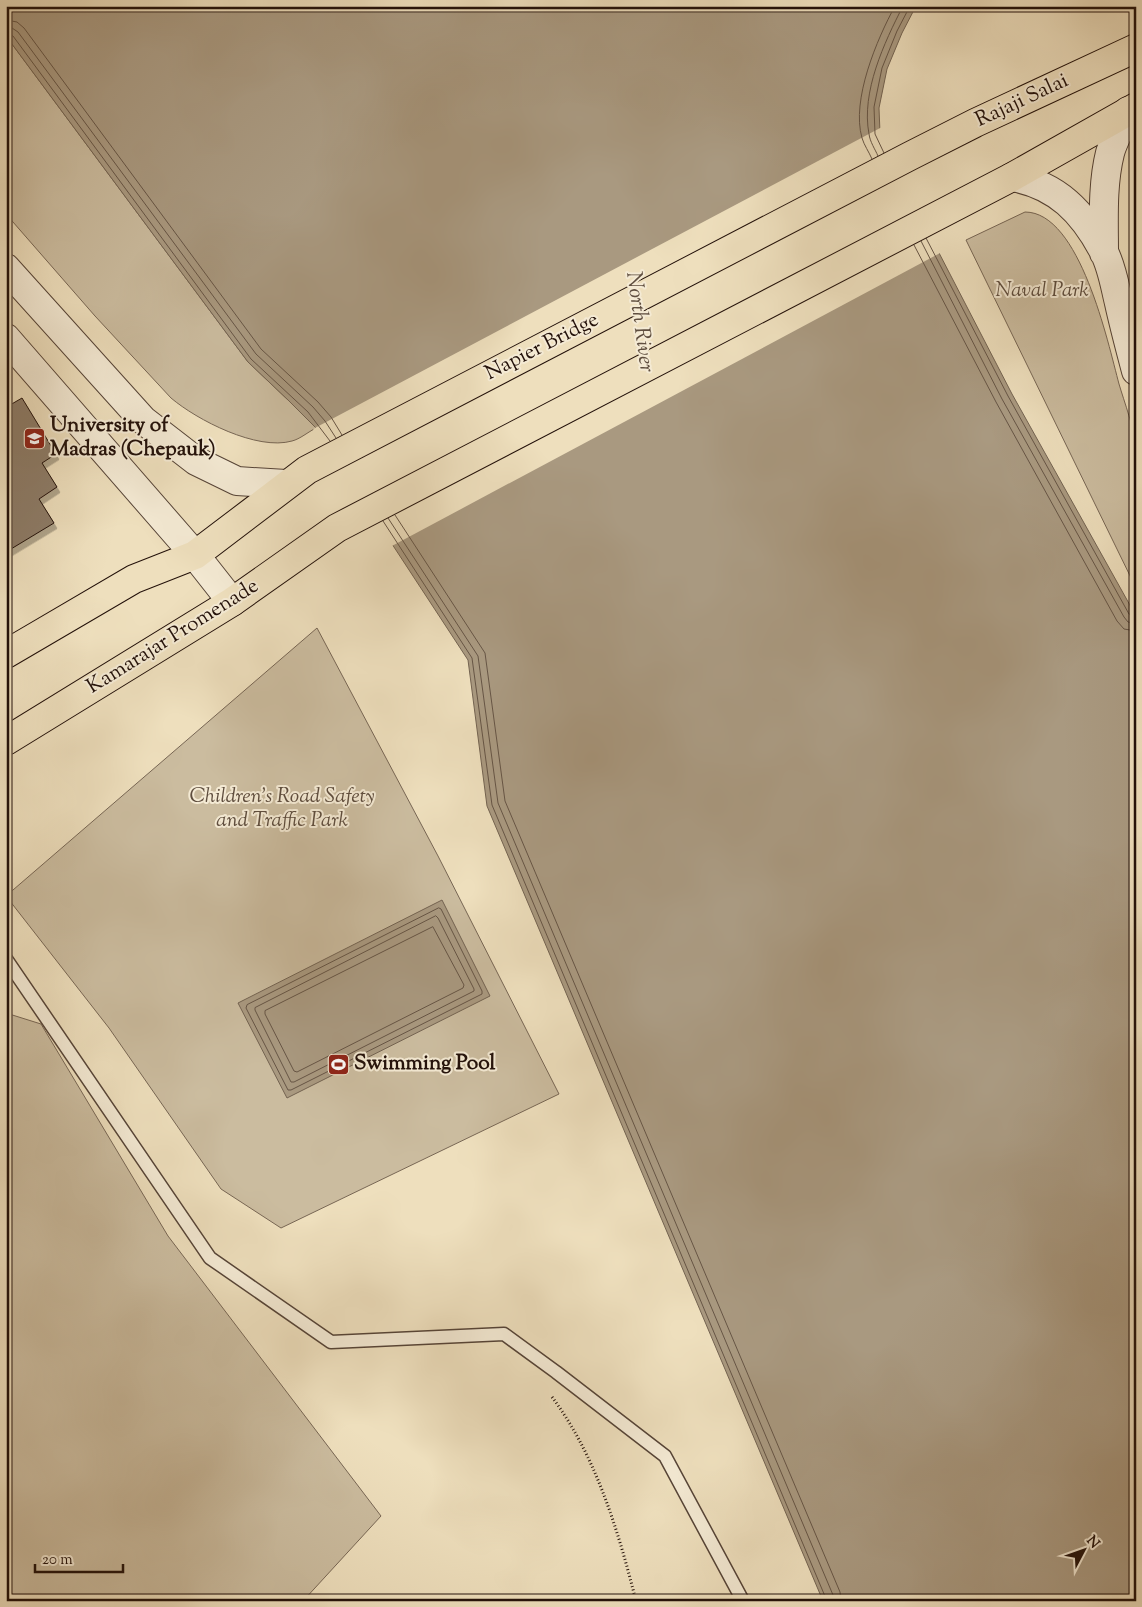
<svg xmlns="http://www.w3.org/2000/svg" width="1142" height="1607" viewBox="0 0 1142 1607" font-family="'Sorts Mill Goudy',serif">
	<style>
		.green { fill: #cbbc9f; stroke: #776654 }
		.water { fill: #a99980; stroke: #736351 }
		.pier { fill: #eedfbd }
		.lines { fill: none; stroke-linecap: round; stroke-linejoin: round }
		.shore { stroke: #665545; stroke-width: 1 }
		.building { fill: #8d7c67; stroke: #23110a; filter: url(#shadow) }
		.service-casing { stroke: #564437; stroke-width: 15 }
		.tertiary-casing { stroke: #564437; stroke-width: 30 }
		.primary-casing { stroke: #23110a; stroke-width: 30 }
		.path { stroke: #23110a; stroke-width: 3; stroke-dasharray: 1 2.5; stroke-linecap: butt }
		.service { stroke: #f4ead4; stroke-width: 12 }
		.tertiary { stroke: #f4ead4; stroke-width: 28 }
		.primary { stroke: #eedfbd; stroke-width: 28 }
		.labels { text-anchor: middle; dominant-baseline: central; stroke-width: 4; stroke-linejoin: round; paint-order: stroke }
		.street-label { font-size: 21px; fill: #23110a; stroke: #f4ead4 }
		.park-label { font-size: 21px; font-style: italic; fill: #5e4d3e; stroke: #f4ead4 }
		.poi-label { font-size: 21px; font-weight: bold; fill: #23110a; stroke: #f4ead4; text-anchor: start }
		.water-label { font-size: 22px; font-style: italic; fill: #5f4e3f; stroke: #f4ead4 }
	</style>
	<defs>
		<filter id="shadow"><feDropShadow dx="3" dy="5.5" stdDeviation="0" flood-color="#0004"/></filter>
	</defs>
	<rect width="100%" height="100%" fill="#eedfbd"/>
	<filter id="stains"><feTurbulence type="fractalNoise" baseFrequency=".004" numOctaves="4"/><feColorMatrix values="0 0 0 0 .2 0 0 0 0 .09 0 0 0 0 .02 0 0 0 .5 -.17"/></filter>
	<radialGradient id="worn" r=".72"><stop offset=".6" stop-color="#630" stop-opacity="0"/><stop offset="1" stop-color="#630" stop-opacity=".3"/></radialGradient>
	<path class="green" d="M6,36L248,362L288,400L316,428C308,432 300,439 292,441C257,451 197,420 171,398L95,316L6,214Z
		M1025,212C1080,212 1108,343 1119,384C1124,401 1135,431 1136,447C1138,494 1136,541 1136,588L966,240Z
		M317,628L438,856L559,1094L281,1228L221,1189L109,1028L6,896Z
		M6,1013L41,1024L168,1236L381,1516L303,1601H6Z"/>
	<path class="water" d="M6,6H916L902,33L887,69L879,108L880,133L907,191L1012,394L1136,616V1601H823L487,806L468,660L316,428L288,400L248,362L6,36Z
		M442,900L490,996L287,1098L238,1003Z"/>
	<path class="pier" d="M882,127L883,132L909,190L942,252L390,547L313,429Z"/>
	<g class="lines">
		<path class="shore" d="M6,20L17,22L24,28L261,349L318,402L331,417L342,435
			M6,27L12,28L18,32L256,354L313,407L325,421L336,438
			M6,34L13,36L251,359L308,412L330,441
			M884,153L875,134L874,107L882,68L897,31L910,6
			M878,156C875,149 870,142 869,134C861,92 884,43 903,6
			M872,159C869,152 864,145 862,138C851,100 877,39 895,6
			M926,238L1008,396L1129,614L1136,617
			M921,241L1002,399L1124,617L1128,622L1136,624
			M914,245L996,402L1117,621L1124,629L1136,631
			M395,515L485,653L505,801L840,1592L841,1601
			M388,518L478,656L498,803L833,1595L834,1601
			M383,521L472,658L492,805L827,1601
			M439,908L441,909L482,991V994L291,1090H288L246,1008L247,1005Z
			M436,916L438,918L474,989V991L294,1082H291L255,1010V1008Z
			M433,927L464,985L463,988L297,1072L294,1071L265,1014V1011Z"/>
	</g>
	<path class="building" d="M22,398L56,454L42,463L57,487L39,499L54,523L6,552V502L10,499L6,493V399L10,405Z"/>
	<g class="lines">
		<defs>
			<path id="service" d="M6,959L210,1258L331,1342L504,1334L556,1372L665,1456L743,1601"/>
			<path id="tertiary" d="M1012,177C1057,185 1083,212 1104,252C1112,267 1115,287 1119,303C1124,326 1130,348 1136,371
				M1104,253C1104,220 1102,185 1110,153C1114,138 1123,125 1128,111
				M6,268L143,420L196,461L237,481L286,484
				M6,338L195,555L232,602"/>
			<path id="primary" d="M6,654L134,579L195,555L307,470L910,156L975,123L1136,48
				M6,741L232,602L337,528L1012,177L1136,107"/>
		</defs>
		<use href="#service" class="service-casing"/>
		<use href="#tertiary" class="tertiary-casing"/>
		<use href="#primary" class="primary-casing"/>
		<path class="path" d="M552,1397C596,1456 618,1530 636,1601"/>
		<use href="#service" class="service"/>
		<use href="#tertiary" class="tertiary"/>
		<use href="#primary" class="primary"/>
	</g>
	<defs>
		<symbol id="university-square" viewBox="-11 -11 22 22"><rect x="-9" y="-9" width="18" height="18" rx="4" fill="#8f2418" stroke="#f4ead4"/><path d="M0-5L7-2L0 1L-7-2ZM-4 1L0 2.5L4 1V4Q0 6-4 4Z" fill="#fff"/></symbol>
		<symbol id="stadium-square" viewBox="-11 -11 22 22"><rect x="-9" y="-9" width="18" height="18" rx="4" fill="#8f2418" stroke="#f4ead4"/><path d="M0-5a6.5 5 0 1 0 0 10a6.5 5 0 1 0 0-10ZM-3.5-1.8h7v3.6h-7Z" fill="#fff"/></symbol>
	</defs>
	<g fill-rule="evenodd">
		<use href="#university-square" x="22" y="426" width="25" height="25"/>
		<use href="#stadium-square" x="326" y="1052" width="25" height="25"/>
	</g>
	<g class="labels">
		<g class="street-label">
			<text transform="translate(1022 101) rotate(-25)">Rajaji Salai</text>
			<text transform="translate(542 347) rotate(-27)">Napier Bridge</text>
			<text transform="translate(173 637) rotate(-32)">Kamarajar Promenade</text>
		</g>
		<g class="park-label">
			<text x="1042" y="291">Naval Park</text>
			<text x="282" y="797">Children's Road Safety<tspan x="282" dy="24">and Traffic Park</tspan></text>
		</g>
		<g class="poi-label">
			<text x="50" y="426">University of<tspan x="50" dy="24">Madras (Chepauk)</tspan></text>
			<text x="354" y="1064">Swimming Pool</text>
		</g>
		<g class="water-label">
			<text transform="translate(639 322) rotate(82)">North River</text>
		</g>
	</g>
	<rect width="1142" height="1607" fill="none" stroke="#eedfbd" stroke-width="25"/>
	<rect x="8" y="8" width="1127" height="1592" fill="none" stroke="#23110a" stroke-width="2.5"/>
	<rect x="12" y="12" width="1117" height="1582" fill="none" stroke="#23110a"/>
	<g transform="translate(1084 1550) rotate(49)" stroke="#f4ead4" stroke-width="4" paint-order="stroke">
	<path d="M0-4L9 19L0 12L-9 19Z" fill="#23110a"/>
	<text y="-8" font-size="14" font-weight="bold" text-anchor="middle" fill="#23110a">N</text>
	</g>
	<path d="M35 1564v8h88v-8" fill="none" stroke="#23110a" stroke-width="2.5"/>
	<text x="42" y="1564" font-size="15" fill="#23110a" stroke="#f4ead4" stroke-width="4" paint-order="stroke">20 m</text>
	<rect width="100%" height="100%" filter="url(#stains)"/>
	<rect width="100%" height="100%" fill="url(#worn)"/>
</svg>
